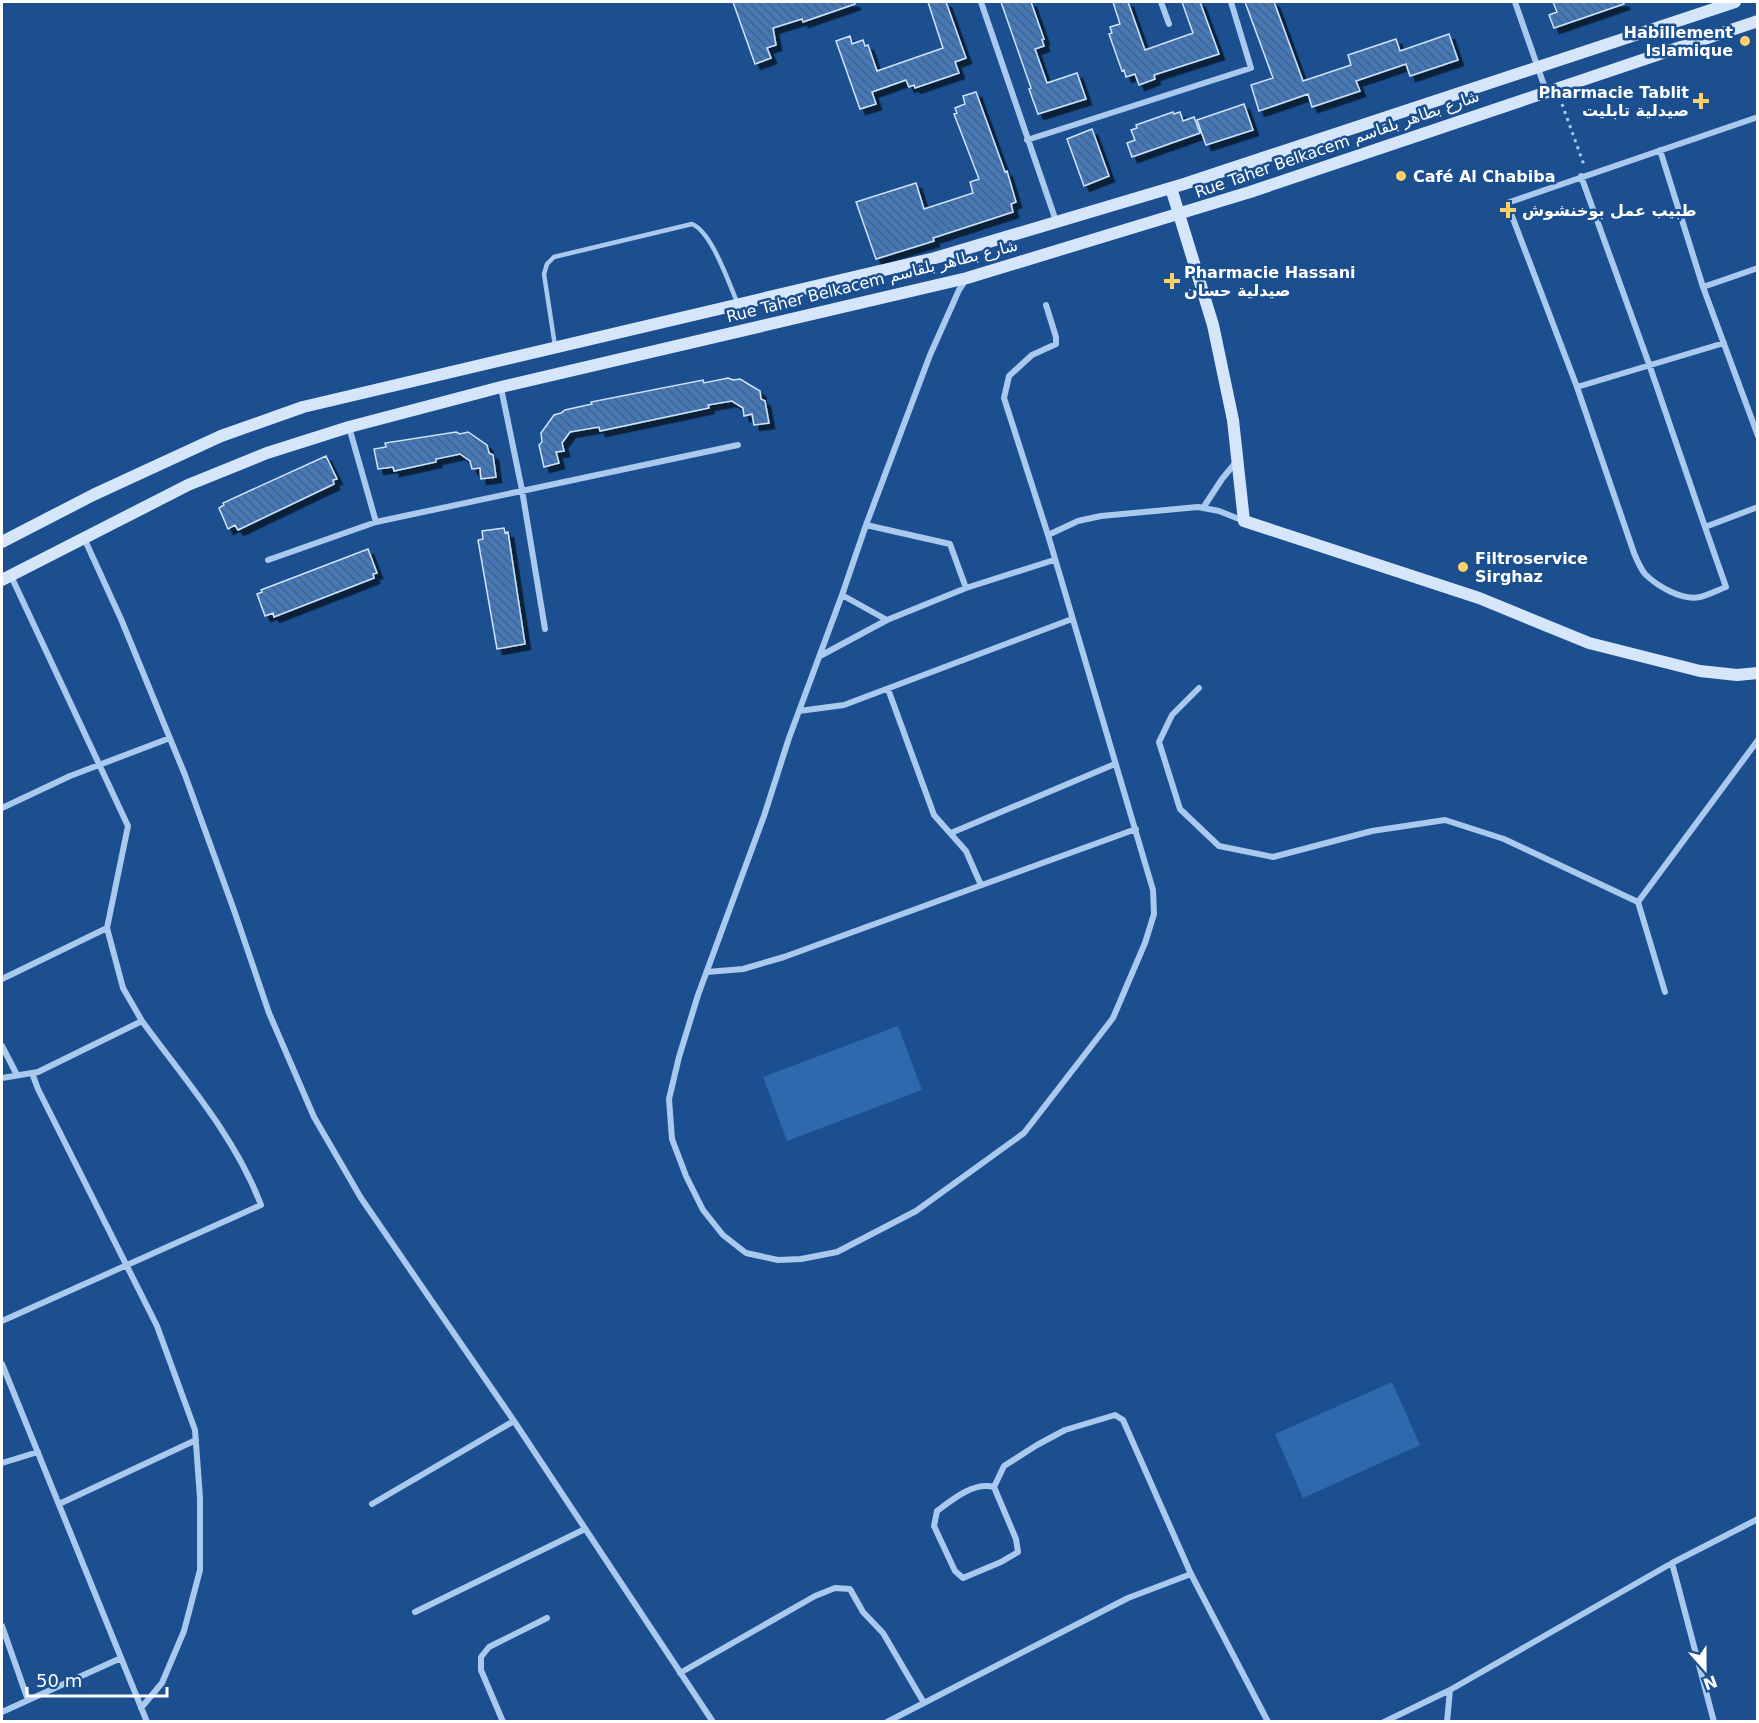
<svg xmlns="http://www.w3.org/2000/svg" width="1759" height="1723" viewBox="0 0 1759 1723" font-family="'DejaVu Sans','Noto Sans Arabic',sans-serif">
	<style>
		.pitch { fill: #2e69ad }
		.building { fill: url(#building-back-hatch); stroke: #cfe3fa; stroke-width: 1.5; filter: url(#shadow) }
		.lines { fill: none; stroke-linecap: round; stroke-linejoin: round }
		.path { stroke: #a9c9ee; stroke-width: 3; stroke-dasharray: 3 4.5; stroke-linecap: butt }
		.lane { stroke: #a9c9ee; stroke-width: 4.5 }
		.street { stroke: #a9c9ee; stroke-width: 6 }
		.secondary { stroke: #d6e6fa; stroke-width: 12 }
		.poi-dot { fill: #ffd166; stroke: #1b4f8f; stroke-width: 2 }
		.labels { text-anchor: middle; dominant-baseline: central; stroke-width: 5; stroke-linejoin: round; paint-order: stroke }
		.poi-label { font-size: 16px; font-weight: bold; fill: #fff; stroke: #1b4f8f; text-anchor: start }
		.street-label { font-size: 16px; fill: #fff; stroke: #1b4f8f }
	</style>
	<defs>
		<pattern id="building-back-hatch" width="6" height="6" patternUnits="userSpaceOnUse" patternTransform="scale(1.5)"><rect width="6" height="6" fill="#4478b7"/><path d="M-1 5l2 2M0 0l6 6M5-1l2 2" fill="none" stroke="#486282"/></pattern>
		<filter id="shadow"><feDropShadow dx="5.5" dy="5.5" stdDeviation="0" flood-color="#0009"/></filter>
	</defs>
	<rect width="100%" height="100%" fill="#1b4f8f"/>
	<path class="pitch" d="M898,1026L922,1090L787,1141L763,1077Z
		M1392,1382L1420,1445L1303,1498L1275,1434Z"/>
	<path class="building" d="M733,2H854L855,4L803,22L802,19L773,28L776,45L767,48L771,58L755,64Z
		M928,2H946L966,58L955,62L959,73L915,88L914,85L909,87L906,80L872,92L876,104L860,109L836,41L850,36L852,44L863,40L865,46L868,45L877,71L943,48Z
		M1001,2H1031L1044,39L1042,40L1044,46L1035,49L1047,83L1077,73L1086,99L1038,114L1029,89L1031,88Z
		M1113,2H1128L1145,50L1193,33L1182,2H1200L1219,54L1154,75L1155,79L1139,85L1135,74L1126,77L1124,70L1122,71L1109,34L1112,33L1110,27L1120,24Z
		M1245,2H1274L1303,81L1351,65L1348,55L1396,39L1400,51L1449,34L1458,60L1410,76L1406,64L1356,81L1360,91L1312,107L1308,94L1259,111L1251,85L1273,78Z
		M1553,2H1624V4L1554,28L1549,15L1557,12Z
		M976,92L1005,172L1007,171L1016,202L1011,204L1013,212L933,238L934,241L876,259L856,202L916,183L924,209L973,193L970,182L979,179L954,114L957,113L955,108L965,104L963,96Z
		M1244,104L1253,130L1206,145L1197,120Z
		M1173,112L1174,114L1180,112L1183,121L1194,117L1200,133L1132,157L1127,143L1135,140L1131,130L1137,128L1136,125Z
		M1092,129L1109,176L1084,186L1067,139Z
		M728,378L733,380L740,379L760,391L761,399L765,401L769,423L754,425L752,414L744,416L743,408L732,401L708,405L709,408L600,431L599,427L570,432L562,443L564,451L556,452L559,463L544,467L539,445L542,442L541,433L554,415L561,413L565,410L592,404L591,402L703,380L704,383Z
		M456,432L460,434L468,432L487,445L489,453L493,455L496,477L481,479L480,468L472,469L470,461L460,454L436,459V462L394,471L393,467L378,469L374,449L386,447L385,443Z
		M326,456L337,479L333,480L334,484L238,530L235,525L228,529L219,508L224,505L223,503Z
		M504,528L505,533L508,532L525,644L497,649L478,540L483,539L482,531Z
		M368,549L377,573L373,574L374,578L274,617L273,613L265,616L257,594L262,592L261,590Z"/>
	<g class="lines">
		<path class="path" d="M1562,104L1584,165"/>
		<path class="lane" d="M555,346L544,274L547,264L554,257L692,224C712,232 729,284 738,304"/>
		<path class="street" d="M981,2L1056,221
			M1161,2L1169,24
			M1515,2L1546,91
			M1027,140L1251,68L1231,2
			M1660,150L1703,287L1758,436
			M1581,176L1649,364L1705,527L1758,507
			M967,278L959,290L930,355L866,525L842,595L789,738L764,816L698,995L679,1057L669,1099L672,1139L686,1176L703,1210L723,1235L746,1253L778,1260L801,1259L837,1252L916,1211L1024,1133L1113,1018L1145,943L1154,914L1153,890L1048,535L1078,521L1101,516L1198,507L1219,511L1244,521
			M1703,287L1758,268
			M1046,305L1056,337V344L1032,355L1009,376L1004,398L1048,535
			M1577,387L1724,343
			M501,388L522,490L545,629
			M349,427L376,522
			M1203,508L1222,479L1236,462
			M866,525L950,544L966,588
			M1705,527L1726,587C1718,590 1709,595 1700,597C1682,601 1657,586 1645,574C1640,568 1637,560 1634,553L1577,387L1507,203L1758,117
			M84,538L121,619L185,775L235,913L269,1013L314,1117L361,1198L514,1421L713,1722
			M268,560L376,522L738,445
			M887,620L966,588L1054,560
			M820,656L887,620L842,595
			M1199,688L1172,715L1159,742L1180,809L1219,846L1273,857L1372,831L1445,820L1504,839L1638,902
			M888,689L934,815L966,851L981,885
			M799,711L844,705L1072,619
			M2,808L70,776L170,738
			M951,833L1115,764
			M707,972L743,969L784,957L1136,829
			M2,979L107,928
			M1665,992L1638,902L1758,740
			M2,1046L17,1075
			M32,1073L38,1089L157,1326L195,1430L200,1498V1570L184,1631L162,1683L141,1708
			M2,1078L38,1072L142,1021L123,988L107,928L128,826L11,576
			M2,1321L261,1205C235,1136 185,1080 142,1021
			M2,1364L147,1722
			M2,1463L38,1452
			M994,1487C973,1482 953,1499 937,1511L934,1526L955,1571L963,1578L1001,1562L1018,1552L1016,1539L994,1487L1004,1466L1037,1445L1065,1430L1115,1415L1123,1420L1191,1574L1268,1722
			M59,1504L196,1440
			M372,1504L514,1421
			M1672,1563L1714,1722
			M415,1612L585,1529
			M2,1626L28,1700
			M680,1673L815,1596L835,1588L850,1589L863,1612L883,1633L924,1703
			M2,1712L121,1658
			M503,1722L481,1670V1657L489,1647L547,1618
			M887,1722L1128,1598L1191,1574
			M1384,1722L1450,1690L1672,1563L1758,1519
			M1447,1722L1450,1690"/>
		<path class="secondary" d="M1171,188L1213,325L1233,420L1244,521L1479,598L1589,643L1700,671L1737,675L1758,673
			M2,542L93,495L221,436L303,407L935,258L1184,184L1735,2
			M2,580L188,485L267,453L349,427L501,387L967,278L1250,192L1758,21"/>
	</g>
	<g class="poi-dot">
		<circle cx="1745" cy="41" r="6"/>
		<path d="M1698 92h6v6h6v6h-6v6h-6v-6h-6v-6h6z"/>
		<circle cx="1401" cy="176" r="6"/>
		<path d="M1505 201h6v6h6v6h-6v6h-6v-6h-6v-6h6z"/>
		<path d="M1169 272h6v6h6v6h-6v6h-6v-6h-6v-6h6z"/>
		<circle cx="1463" cy="567" r="6"/>
	</g>
	<g class="labels">
		<g class="poi-label">
			<text x="1733" y="32" text-anchor="end">Habillement<tspan x="1733" dy="18">Islamique</tspan></text>
			<text x="1689" y="92" text-anchor="end">Pharmacie Tablit<tspan x="1689" dy="18">صيدلية تابليت</tspan></text>
			<text x="1413" y="176">Café Al Chabiba</text>
			<text x="1522" y="210">طبيب عمل بوخنشوش</text>
			<text x="1184" y="272">Pharmacie Hassani<tspan x="1184" dy="18">صيدلية حسان</tspan></text>
			<text x="1475" y="558">Filtroservice<tspan x="1475" dy="18">Sirghaz</tspan></text>
		</g>
		<g class="street-label">
			<text transform="translate(1337 144) rotate(-19)">Rue Taher Belkacem شارع بطاهر بلقاسم</text>
			<text transform="translate(872 281) rotate(-14)">Rue Taher Belkacem شارع بطاهر بلقاسم</text>
		</g>
	</g>
	<rect width="1759" height="1723" fill="none" stroke="#ffffff" stroke-width="6"/>
	<g transform="translate(1705 1669) rotate(159)" stroke="#1b4f8f" stroke-width="4.5" paint-order="stroke">
	<path d="M0-4.5L10 22L0 15L-10 22Z" fill="#ffffff"/>
	<text y="-9" font-size="16" font-weight="bold" text-anchor="middle" fill="#ffffff">N</text>
	</g>
	<path d="M27 1687v9h140v-9" fill="none" stroke="#ffffff" stroke-width="3"/>
	<text x="36" y="1687" font-size="18" fill="#ffffff" stroke="#1b4f8f" stroke-width="4.5" paint-order="stroke">50 m</text>
</svg>
